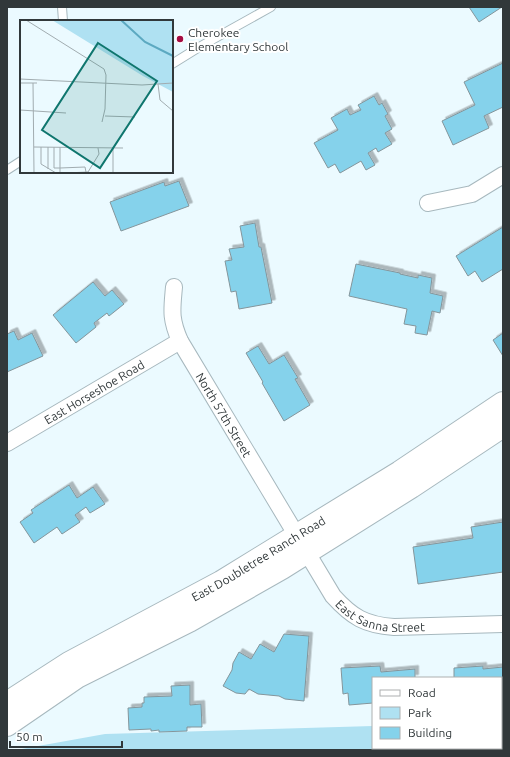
<svg xmlns="http://www.w3.org/2000/svg" width="510" height="757" viewBox="0 0 510 757" font-family="Ubuntu,sans-serif">
	<style>
		.green { fill: #afe1f2 }
		.building { fill: #85d2eb; stroke: #84959b; filter: url(#shadow) }
		.lines { fill: none; stroke-linecap: round; stroke-linejoin: round }
		.service-casing { stroke: #a7b8be; stroke-width: 10 }
		.minor-casing { stroke: #a7b8be; stroke-width: 18 }
		.secondary-casing { stroke: #a7b8be; stroke-width: 24 }
		.service { stroke: #fff; stroke-width: 8 }
		.minor { stroke: #fff; stroke-width: 16 }
		.secondary { stroke: #fff; stroke-width: 22 }
		.poi-dot { fill: #a50c42; stroke: #fff; stroke-width: 1.5 }
		.labels { text-anchor: middle; dominant-baseline: central; stroke-width: 4; stroke-linejoin: round; paint-order: stroke }
		.poi-label { font-size: 12px; fill: #31383a; stroke: #fff; text-anchor: start }
		.street-label { font-size: 12px; fill: #31383a; stroke: #fff }
		.inset-river { fill: none; stroke: #5ca9c1; stroke-width: 2 }
		.inset-road { fill: none; stroke: #a1acb0; stroke-width: 1 }
		.view { fill: #0f766e; fill-opacity: 0.15; stroke: #0f766e; stroke-width: 2 }
		.inset-edge { fill: none; stroke: #31383a; stroke-width: 2 }
	</style>
	<defs>
		<filter id="shadow"><feDropShadow dx="3.5" dy="-3.5" stdDeviation="0" flood-color="#0004"/></filter>
	</defs>
	<rect width="100%" height="100%" fill="#ebfaff"/>
	<path class="green" d="M501,722H503V750H16L105,734L373,726V748H501Z"/>
	<path class="building" d="M469,7H502L479,22Z
		M503,63V107L484,116L489,128L453,145L442,121L475,105L464,82Z
		M374,96L379,105L382,103L388,114L385,116L392,129L385,133L392,144L378,152L376,148L368,153L375,165L366,170L361,161L340,173L335,164L328,168L314,143L338,130L331,118L347,109L350,115L361,110L358,105Z
		M179,181L189,206L121,231L110,202L164,182L165,186Z
		M255,223L259,247H261L272,303L239,309L236,291L231,292L225,261L232,260L229,249L244,247L240,226Z
		M503,227V269L482,282L475,271L468,276L456,256Z
		M356,264L400,273V274L418,278V275L432,278L430,293L443,296L440,313L432,311L427,335L415,333L416,326L404,324L407,309L349,296Z
		M93,282L105,296L112,290L124,304L109,316L107,313L94,323L96,327L76,343L53,315Z
		M14,331L18,340L32,333L43,356L7,372V334Z
		M503,333V356L493,340Z
		M258,346L269,364L284,355L298,378L295,379L310,405L284,421L262,383L263,382L246,353Z
		M69,485L77,498L93,487L105,504L90,513L86,507L75,515L80,522L62,534L57,527L34,543L20,522L33,513L31,510Z
		M503,522V572L418,584L413,547L473,538L471,527Z
		M284,634L309,636L304,701L285,699L279,696L258,694L249,689L245,694L236,693L223,686L232,670L233,663L239,652L251,659L260,644L274,652Z
		M380,666L381,672L415,669V678H373V703L349,705L348,693L343,694L341,668Z
		M483,666V669L503,667V717H501V678H454V668Z
		M190,685V705L201,704L202,727H187V731L159,732V730L151,731V729L129,730L128,708L142,707V703H144V697L172,696L171,686Z"/>
	<g class="lines">
		<defs>
			<path id="service" d="M62,7L63,21
				M172,64L201,46L271,7
				M7,170L21,161"/>
			<g id="minor">
				<path d="M428,203L472,194L503,175"/>
				<path id="s1" d="M174,287C172,310 170,318 180,341L333,596C352,617 365,625 394,627L503,624"/>
				<path id="s2" d="M7,443L180,341"/>
			</g>
			<g id="secondary">
				<path id="s3" d="M7,703L69,663L221,582L400,472L503,403"/>
				<path d="M7,725L77,677L189,621L282,568L411,487L503,426"/>
			</g>
		</defs>
		<use href="#service" class="service-casing"/>
		<use href="#minor" class="minor-casing"/>
		<use href="#secondary" class="secondary-casing"/>
		<use href="#service" class="service"/>
		<use href="#minor" class="minor"/>
		<use href="#secondary" class="secondary"/>
	</g>
	<circle class="poi-dot" cx="180" cy="39" r="4"/>
	<g class="labels">
		<g class="poi-label">
			<text x="188" y="32">Cherokee<tspan x="188" dy="14">Elementary School</tspan></text>
		</g>
		<g class="street-label">
			<text stroke="none"><textPath href="#s2" startOffset="101">East Horseshoe Road</textPath></text>
			<text stroke="none"><textPath href="#s1" startOffset="141">North 57th Street</textPath></text>
			<text stroke="none"><textPath href="#s3" startOffset="290">East Doubletree Ranch Road</textPath></text>
			<text stroke="none"><textPath href="#s1" startOffset="407">East Sanna Street</textPath></text>
		</g>
	</g>
	<g transform="translate(20 20)">
		<rect width="153" height="153" fill="#ebfaff"/>
		<path d="M32,0H153V72L123,56Z" fill="#afe1f2"/>
		<path class="inset-river" d="M101,0L125,22L153,36"/>
		<path class="inset-road" d="M6,0L84,49L86,55L85,89L82,102M0,59L122,65L153,63M0,63H17M13,63L14,153M138,64L140,80L153,91M0,90L46,93M85,96L115,97M14,127L103,128M21,127V144L36,153M34,127V148H40V153M40,127V148L65,147L66,152M93,128V153M28,149V127M46,153L68,152L79,134L78,128"/>
		<path class="view" d="M78,23L137,61L80,148L22,110Z"/>
		<rect width="153" height="153" class="inset-edge"/>
	</g>
	<rect width="510" height="757" fill="none" stroke="#31383a" stroke-width="16"/>
	<rect x="372" y="677" width="130" height="72" fill="#ffffff" stroke="#adafb0"/>
	<rect x="380" y="690" width="20" height="6" fill="#ffffff" stroke="#adafb0"/>
	<text x="408" y="697" font-size="12" fill="#31383a">Road</text>
	<rect x="380" y="707" width="20" height="12" fill="#afe1f2" stroke="#adafb0"/>
	<text x="408" y="717" font-size="12" fill="#31383a">Park</text>
	<rect x="380" y="727" width="20" height="12" fill="#85d2eb" stroke="#adafb0"/>
	<text x="408" y="737" font-size="12" fill="#31383a">Building</text>
	<path d="M10 741v6h112v-6" fill="none" stroke="#31383a" stroke-width="2"/>
	<text x="16" y="741" font-size="12" fill="#31383a" stroke="#ffffff" stroke-width="3" paint-order="stroke">50 m</text>
</svg>
